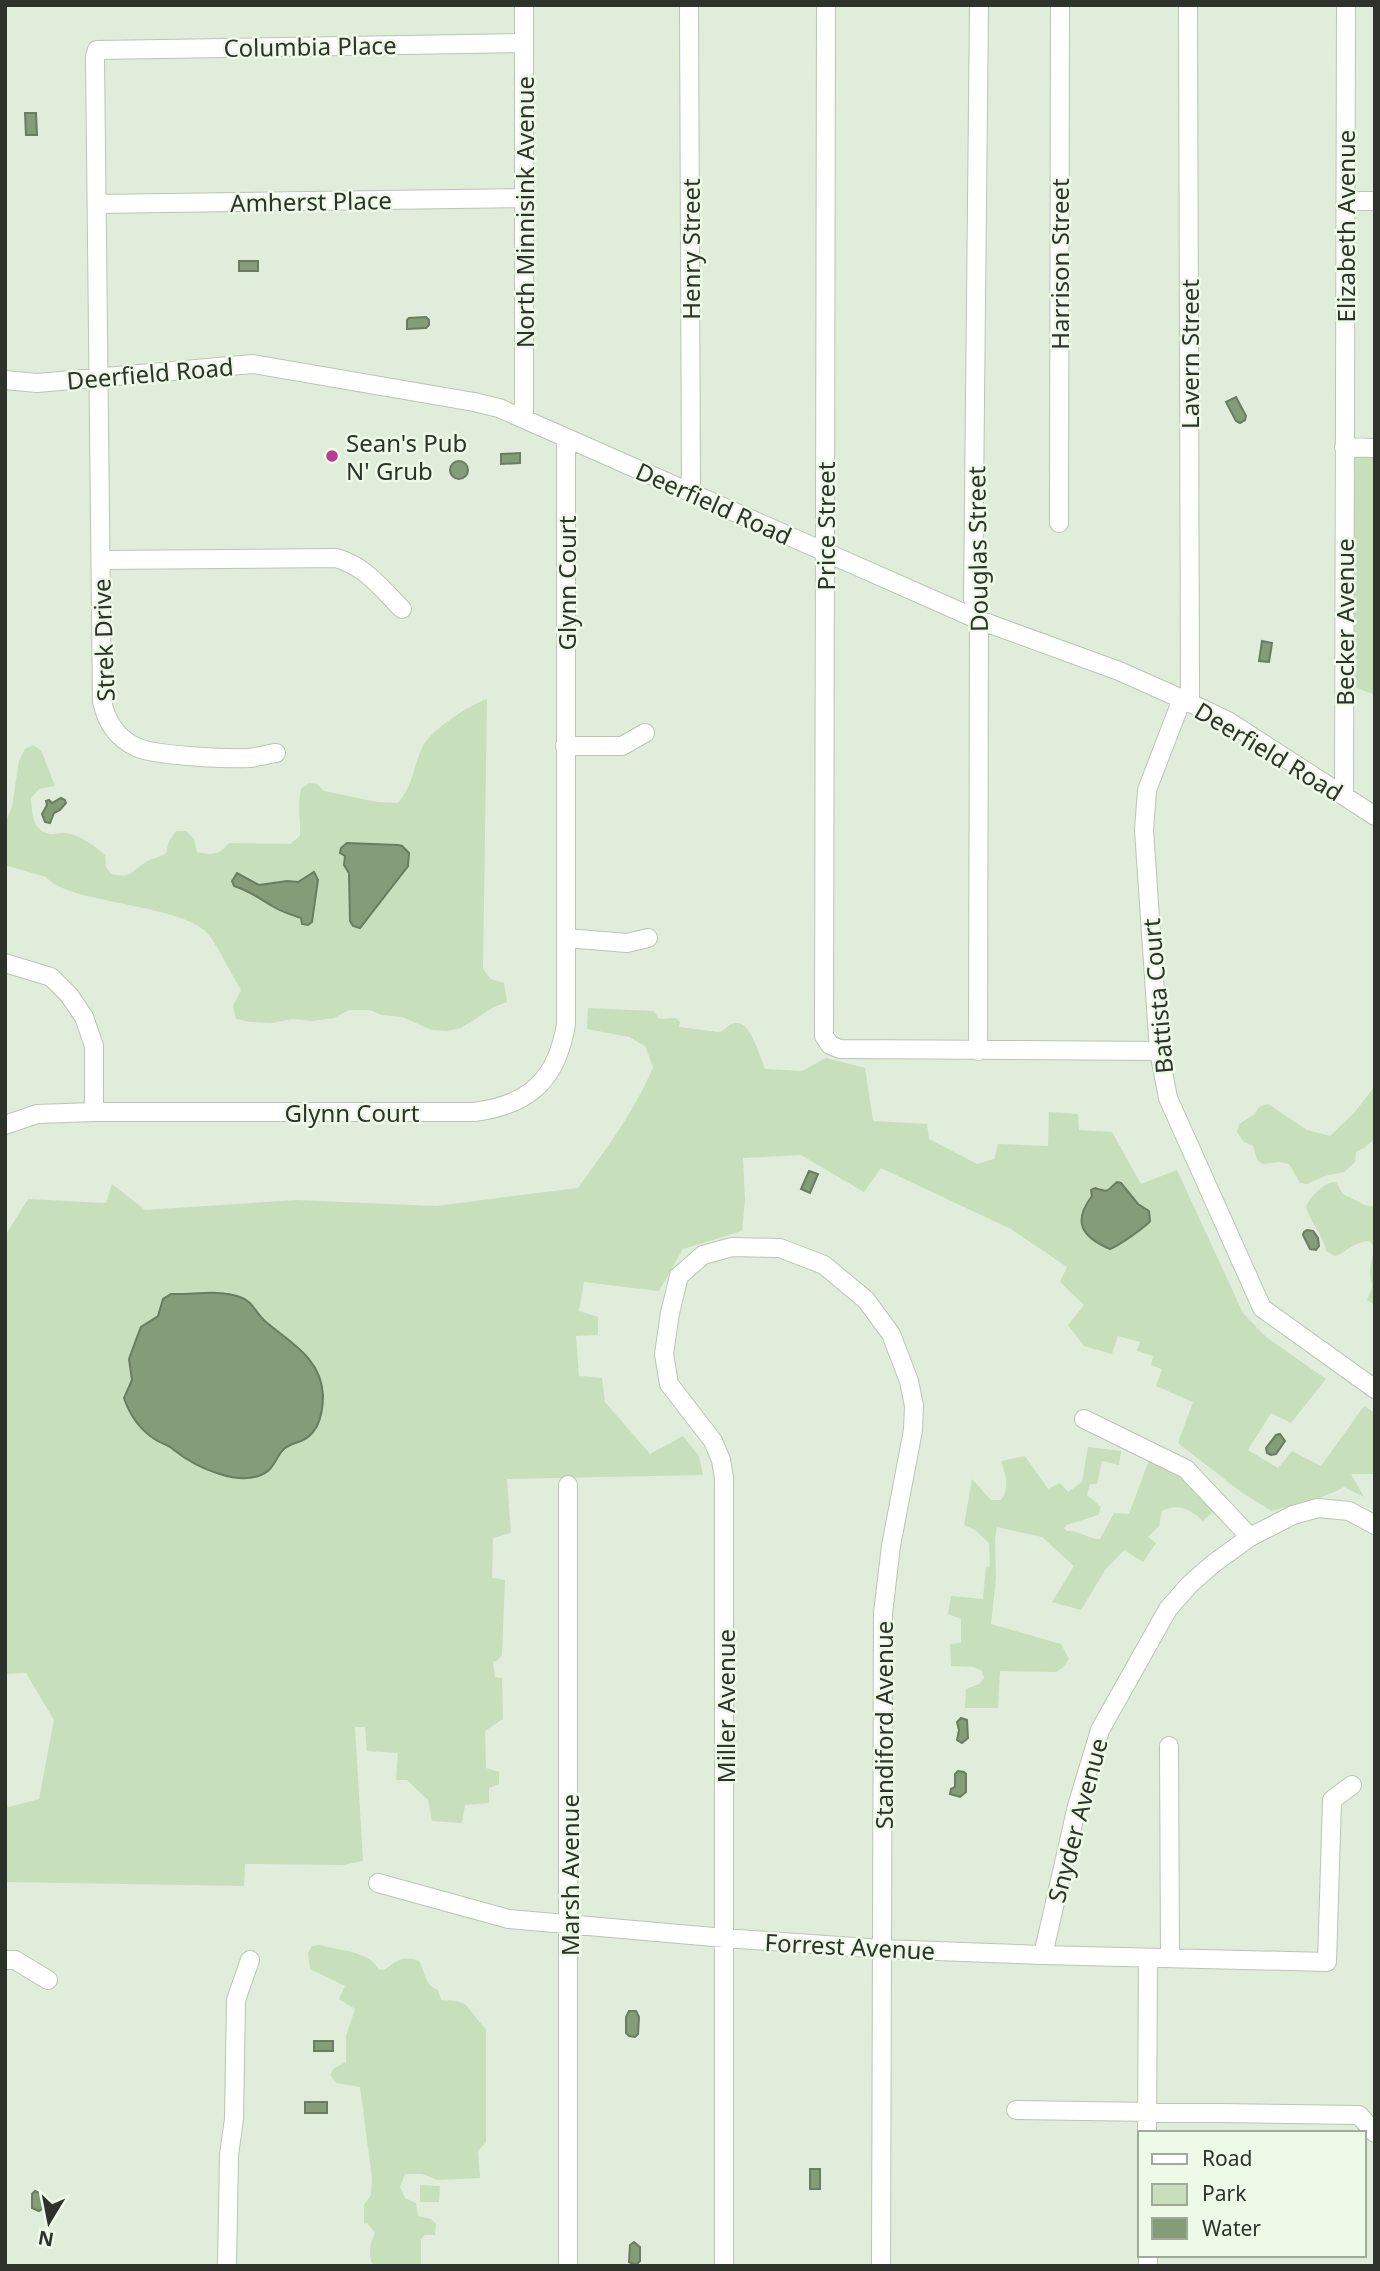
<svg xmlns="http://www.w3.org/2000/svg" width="1380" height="2271" viewBox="0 0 1380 2271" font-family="'Noto Sans',sans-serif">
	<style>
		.green { fill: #c7dfbb; fill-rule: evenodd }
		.water { fill: #849c78; stroke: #6a7c61; stroke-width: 2 }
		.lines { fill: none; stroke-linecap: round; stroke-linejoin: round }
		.minor-casing { stroke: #b9c6b3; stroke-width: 20 }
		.minor { stroke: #fff; stroke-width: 18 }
		.poi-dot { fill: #b93d8d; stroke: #edfae7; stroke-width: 2.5 }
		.labels { text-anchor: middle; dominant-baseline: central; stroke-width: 5; stroke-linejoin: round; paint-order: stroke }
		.street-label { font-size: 24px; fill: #2d322b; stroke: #edfae7 }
		.poi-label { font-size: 24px; fill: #2d322b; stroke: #edfae7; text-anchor: start }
	</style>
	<rect width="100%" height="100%" fill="#e0edda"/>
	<path class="green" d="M1344,447L1375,448V695L1344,683Z
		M487,699L483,969L491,979L504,983L507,1002L494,1007L461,1028L447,1031L432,1030L402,1017L381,1015L370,1010H349L334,1018L312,1021L292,1019L272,1023L250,1022L236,1019L233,1006L241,990C232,976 215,939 204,930C170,903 67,903 46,877L5,865V823L12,807L19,761L25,749L33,745L41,750L55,786L39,789L31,798C32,812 32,831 50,834C55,835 61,832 66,833C80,835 95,846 105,855L106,867L111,874C133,879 129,872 146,862C152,858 159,858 166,853L169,841L176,831H186L194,839L197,852C211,855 219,856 229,843L290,844L300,836C301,820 297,806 301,789L309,783L317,784L324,791L377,802L398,803C414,783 412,770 422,748C429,731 469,705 487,699ZM345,856L408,866L350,921L349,873ZM237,873L259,885L287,881L298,882L309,876L318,880L312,922C303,921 284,913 275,908C269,904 263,898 257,894C247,890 240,888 232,881L233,876Z
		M588,1008L654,1011L659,1019L676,1018L680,1022L679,1027L718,1032C726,1031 729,1022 737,1023C751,1023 760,1057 765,1069L802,1071L826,1058L865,1068L873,1121L927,1124L929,1139L977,1164L994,1159L998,1144L1048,1146L1049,1112L1078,1114L1079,1130L1112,1132L1141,1184L1177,1170L1243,1313L1266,1337L1326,1379L1291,1423L1271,1413L1248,1450L1278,1468L1292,1451L1321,1466L1364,1406L1375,1413V1474H1351L1364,1497L1344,1487C1322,1500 1297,1503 1272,1511L1241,1492L1178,1443L1193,1402L1156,1386L1162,1369L1151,1365L1153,1356L1137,1351L1140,1342L1118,1336L1112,1354L1084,1346L1068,1325L1084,1305L1060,1282L1067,1267L1011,1229L881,1168L864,1192L801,1155L743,1158L745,1200L742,1231L683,1249L659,1291L584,1282L579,1311L598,1317V1335L576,1336L579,1376L602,1378L605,1402L650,1454L683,1436L699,1456L703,1475L507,1479L511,1533L493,1538L492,1578L505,1580L502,1655L497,1661L493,1662L495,1677L502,1678L503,1719L485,1731L486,1768L499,1772V1784L489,1788V1803L465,1805L462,1823L432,1821L428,1800L407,1780H396L398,1753L367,1751L365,1727H355L363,1861L343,1865L245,1864L244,1886L5,1882V1808L39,1799L54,1720L26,1673L5,1674V1236L28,1199L106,1203L112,1184L145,1210L297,1200L436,1206L578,1188C606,1149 635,1111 653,1067L645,1046L629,1037L587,1029ZM1112,1185C1133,1192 1129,1199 1145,1208L1144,1229L1136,1231L1119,1245L1083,1207L1092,1196L1110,1190Z
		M1375,1086V1139L1364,1148L1356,1152L1355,1162L1344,1172L1325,1176L1307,1184L1300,1183L1289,1164L1280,1162L1263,1164L1257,1160L1253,1146L1244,1142L1237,1132L1239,1124L1255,1114L1259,1107L1268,1104L1307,1130L1330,1136L1354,1113Z
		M1336,1182L1343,1194L1365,1205L1375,1207V1305L1367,1300C1376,1279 1370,1289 1370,1271C1370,1263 1374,1254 1374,1246L1369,1241C1355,1241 1348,1251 1335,1256L1326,1251C1323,1233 1310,1224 1306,1206C1312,1195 1324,1182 1336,1182Z
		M1088,1447L1121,1451L1119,1465L1102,1461L1097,1484H1090L1087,1495L1101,1507L1098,1515L1067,1525L1064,1528L1067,1531C1080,1530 1087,1539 1100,1539L1114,1513L1129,1514L1149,1460L1181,1476L1217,1508L1203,1521C1189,1509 1179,1503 1162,1511L1159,1526L1148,1537L1156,1543L1143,1562L1124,1550L1105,1570L1081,1610L1052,1602L1074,1566L1042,1537L997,1527L995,1538L996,1578L991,1624L1061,1644L1069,1659L1064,1667L1056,1672L1000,1671L998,1708H965L966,1689L979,1684L984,1678L982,1671L974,1667L951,1666L950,1644L961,1643V1619L948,1614L951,1596L983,1599L986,1567L990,1566L989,1543L975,1530L964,1525L972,1479L991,1500H1001C1010,1487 1006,1476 1001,1461L1025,1456L1048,1489L1060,1483L1068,1492L1082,1482Z
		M320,1945C338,1951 369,1950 378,1969L384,1970C397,1961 402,1955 419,1961C426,1973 424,1985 438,1990L441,2000L457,2001L466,2005L486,2030V2142L478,2151L480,2178L438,2180L422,2174H405L400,2187L405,2198L416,2203L418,2216L431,2219L436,2224L435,2235H425L421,2239V2266H378L372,2263C368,2253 370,2242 375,2233L367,2223L364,2224V2205L371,2195L372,2178L360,2087L336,2083L330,2075L334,2068L346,2062V2036L355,2009L339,1999L345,1986L310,1969L308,1953L312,1946Z
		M420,2185L440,2186L439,2202H420Z"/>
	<path class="water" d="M25,113H36L37,135H26Z
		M239,261H258V271H239Z
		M426,317L429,320V325L426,328L407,329V320L409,318Z
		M1236,397L1246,416L1245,420L1240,423L1236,421L1226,402Z
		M520,453V463L501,464V454Z
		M450 470a9 9 0 1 1 18 0a9 9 0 1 1-18 0Z
		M1262,641L1272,643L1269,662L1259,661Z
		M61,798L65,800L66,803L60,810L54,813L50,823L45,822L42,814L47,805L46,801L49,800L52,803Z
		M347,843L398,845L402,846L409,853L408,866L360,928L353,926L350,921L349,873L344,865L345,856L340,853L341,848Z
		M314,872L318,880L312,922L308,925L302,924L301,918C292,915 282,912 274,907C260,899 250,891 234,886L232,881L237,873L259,885L287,881L298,882Z
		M809,1171L818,1174L810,1193L801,1189Z
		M1117,1182L1121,1183L1138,1204L1149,1211L1150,1221C1146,1227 1118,1246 1110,1249C1082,1237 1072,1222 1092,1196L1091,1190L1095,1188C1110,1193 1106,1191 1117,1182Z
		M1307,1230L1313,1231L1318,1238L1319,1246L1316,1250L1310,1249L1303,1235L1304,1232Z
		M171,1294C193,1295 218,1289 240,1297C253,1301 256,1314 266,1322C291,1343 321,1358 323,1395C323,1406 322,1416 317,1426C306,1446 292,1440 283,1450C277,1456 275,1465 268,1471C243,1490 195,1467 174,1450C169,1445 162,1444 156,1440C140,1430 130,1416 124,1398L132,1380L129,1359L137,1337L141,1327L158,1316L163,1299Z
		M1280,1434L1285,1441L1276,1454L1271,1455L1267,1453L1266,1448L1276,1435Z
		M961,1718L967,1720L968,1738L962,1743L957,1740L959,1730L957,1722Z
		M958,1771L964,1772L966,1774V1792L960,1797L950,1794L951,1789L955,1787V1774Z
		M629,2011H636L639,2017L638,2034L635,2037L629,2036L626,2033V2017Z
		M314,2041H333V2051H314Z
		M305,2102H327V2113H305Z
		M810,2169H820V2189H810Z
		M35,2191L42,2194V2209L39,2211L32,2208V2194Z
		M634,2242L640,2247V2261L636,2265L629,2262L630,2245Z"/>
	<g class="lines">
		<defs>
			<path id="minor" d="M524,5V418
				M689,5L691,492
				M826,5L824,1036L830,1045L840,1049L1159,1051
				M1188,5L1190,703
				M1346,201H1375
				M97,204L525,198
				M5,380L37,383L253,364L474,402L499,408L979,620L1119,671L1182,699L1228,721L1375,816
				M1344,447L1375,448
				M1059,523L1060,5
				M101,560L336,558C365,566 381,588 402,609
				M1182,699L1147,790L1144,830L1159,1051L1168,1098L1262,1308L1375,1389
				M565,746H622L645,733
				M276,753C268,754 258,757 250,758C227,759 155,756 136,747C117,738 106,721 102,701L95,57L97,50L524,43
				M1344,796L1346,5
				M566,938L627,943L648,938
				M5,963L51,977L69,995L84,1017L94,1046V1112
				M978,1051L979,620L973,599L979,5
				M5,1125L37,1114L94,1112H474C529,1105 557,1080 566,1024V438
				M1084,1419L1186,1469L1250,1537
				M568,1485V2266
				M1169,1746L1170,1958
				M378,1883L509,1919L725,1938L882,1949L1043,1955L1327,1962L1332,1800L1352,1785
				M1043,1955L1077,1806L1100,1730L1168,1609L1190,1584L1213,1564L1250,1537L1293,1515L1318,1508L1349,1511L1375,1525
				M5,1960H15L48,1980
				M1016,2110L1359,2115L1375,2133
				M1147,2133L1148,1958
				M1148,2255V2266
				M227,2266L229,2155L234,2119L236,2000L250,1960
				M724,2266V1478L721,1460L713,1441L669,1384L664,1354L670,1313L679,1276L703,1255L732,1247L780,1248L824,1265L866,1300L891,1334L909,1381L914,1406L913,1430L891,1546L883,1613L881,2266"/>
		</defs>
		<use href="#minor" class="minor-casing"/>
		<use href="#minor" class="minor"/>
	</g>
	<circle class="poi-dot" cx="332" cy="456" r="7"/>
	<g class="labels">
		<g class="street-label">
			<text transform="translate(310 46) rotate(-1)">Columbia Place</text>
			<text transform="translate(311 201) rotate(-1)">Amherst Place</text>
			<text transform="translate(524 212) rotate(-90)">North Minnisink Avenue</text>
			<text transform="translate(1345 226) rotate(-90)">Elizabeth Avenue</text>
			<text transform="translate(690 249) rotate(-90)">Henry Street</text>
			<text transform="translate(1059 264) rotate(-90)">Harrison Street</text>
			<text transform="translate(1189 354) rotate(-90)">Lavern Street</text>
			<text transform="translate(150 373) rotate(-5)">Deerfield Road</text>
			<text transform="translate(714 503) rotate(24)">Deerfield Road</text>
			<text transform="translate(825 526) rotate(-90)">Price Street</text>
			<text transform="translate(977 549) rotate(-91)">Douglas Street</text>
			<text transform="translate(566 583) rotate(-90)">Glynn Court</text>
			<text transform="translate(1344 622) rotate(-90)">Becker Avenue</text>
			<text transform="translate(103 640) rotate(-92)">Strek Drive</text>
			<text transform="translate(1269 751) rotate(31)">Deerfield Road</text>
			<text transform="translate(1157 996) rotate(-95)">Battista Court</text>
			<text x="352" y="1112">Glynn Court</text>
			<text transform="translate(725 1706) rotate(-90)">Miller Avenue</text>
			<text transform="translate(883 1725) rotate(-90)">Standiford Avenue</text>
			<text transform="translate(1077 1820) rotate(-75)">Snyder Avenue</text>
			<text transform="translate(569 1875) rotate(-90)">Marsh Avenue</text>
			<text transform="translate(850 1946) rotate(3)">Forrest Avenue</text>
		</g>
		<g class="poi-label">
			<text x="346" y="442">Sean's Pub<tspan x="346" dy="28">N' Grub</tspan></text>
		</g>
	</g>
	<rect width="1380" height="2271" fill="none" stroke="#2d322b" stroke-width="14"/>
	<rect x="1138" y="2131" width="228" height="126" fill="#edfae7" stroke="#a0aa9c" stroke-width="2"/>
	<rect x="1152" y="2154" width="35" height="10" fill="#ffffff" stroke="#a0aa9c" stroke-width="2"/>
	<text x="1202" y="2166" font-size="21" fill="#2d322b">Road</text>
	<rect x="1152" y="2184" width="35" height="21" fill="#c7dfbb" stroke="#a0aa9c" stroke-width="2"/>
	<text x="1202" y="2201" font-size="21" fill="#2d322b">Park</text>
	<rect x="1152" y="2218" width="35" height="21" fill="#849c78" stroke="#a0aa9c" stroke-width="2"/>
	<text x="1202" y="2236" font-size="21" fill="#2d322b">Water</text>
	<g transform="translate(49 2222) rotate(190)" stroke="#edfae7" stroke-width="5" paint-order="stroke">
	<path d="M0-5L12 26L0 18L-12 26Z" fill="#2d322b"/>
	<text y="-10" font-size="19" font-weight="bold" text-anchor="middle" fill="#2d322b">N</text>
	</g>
</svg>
